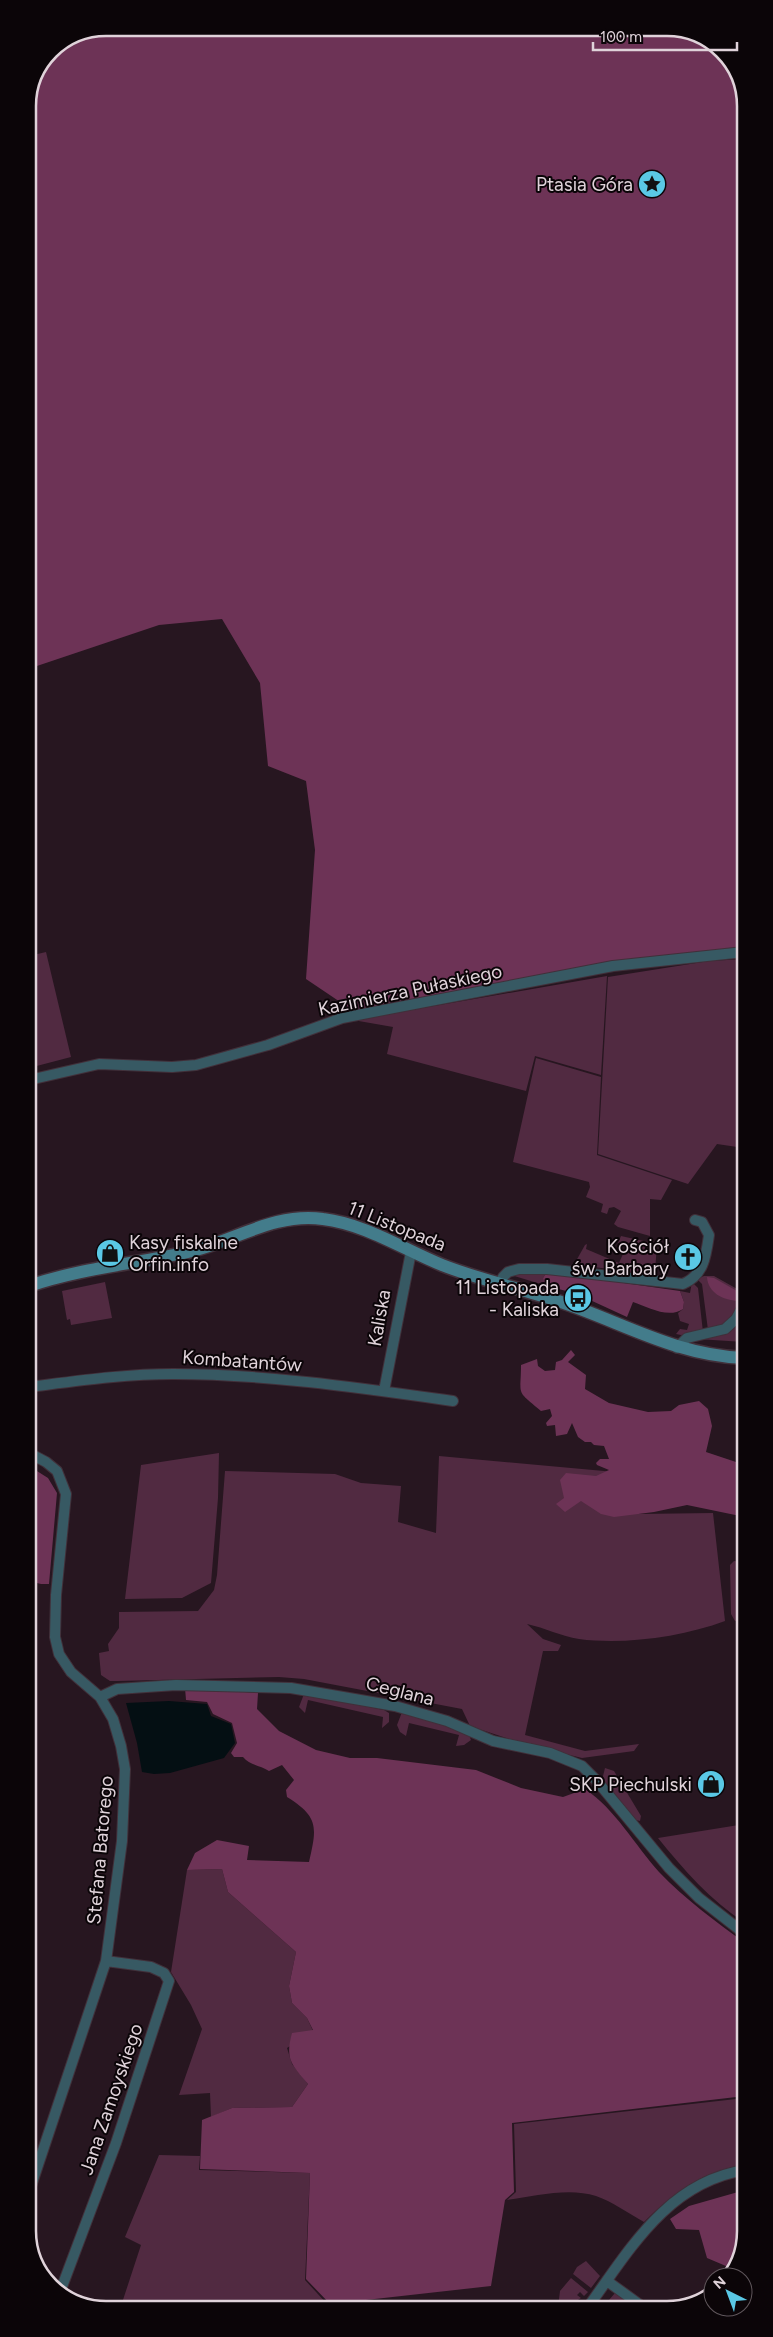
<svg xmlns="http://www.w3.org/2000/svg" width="773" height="2337" viewBox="0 0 773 2337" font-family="Figtree,sans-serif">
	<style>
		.green { fill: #512a41 }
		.forest { fill: #6d3356 }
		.water { fill: #040f13 }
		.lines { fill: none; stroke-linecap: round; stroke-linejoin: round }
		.street-casing { stroke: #41303a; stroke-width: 12 }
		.secondary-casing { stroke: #41303a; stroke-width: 15 }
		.street { stroke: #375963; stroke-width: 10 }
		.secondary { stroke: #437c8b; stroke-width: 12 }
		.labels { text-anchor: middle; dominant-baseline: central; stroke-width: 4; stroke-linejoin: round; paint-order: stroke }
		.poi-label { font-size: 19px; fill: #e0d3da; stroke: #0b0508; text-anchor: end }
		.street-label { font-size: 19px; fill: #e0d3da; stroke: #0b0508 }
		.rim { fill: none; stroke: #e0d3da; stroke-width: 2.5 }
	</style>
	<rect width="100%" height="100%" fill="#271620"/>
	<path class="green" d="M46,952L71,1057L29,1068V956Z
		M744,959V1148L717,1144L688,1184L598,1154L608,977L709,961Z
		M607,976L601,1075L535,1056L526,1091L387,1054L393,1027L353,1020Z
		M536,1058L601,1077L597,1155L672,1180L661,1200L650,1199V1236L618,1227L614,1224L621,1211L614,1207L609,1208L607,1214L601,1212L603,1204L586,1197L590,1187L589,1182L513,1162Z
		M621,1236L657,1244L655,1272L640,1273L578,1265L576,1261L585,1245L587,1244L586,1249L619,1263L626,1247L618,1243Z
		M547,1272L543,1278L544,1285L511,1275Z
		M704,1276H714L739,1290C740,1317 733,1322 708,1330L702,1284L697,1279Z
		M105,1282L112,1318L71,1325L70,1319L67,1320L62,1291Z
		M692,1282L698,1288L703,1332L681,1335L676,1334L680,1329L687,1330L689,1324L680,1321L678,1313L683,1309L684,1302L680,1291L690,1293Z
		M744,1320V1342L697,1339L727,1332Z
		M219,1453L218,1498L211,1583L182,1598L125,1599L141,1465Z
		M439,1456L637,1474L639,1514L713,1513L725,1621C682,1637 624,1645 579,1639C561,1636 545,1628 527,1624L543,1639L561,1645L558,1651H543L525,1735L585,1751L639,1744L634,1751L582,1758L521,1743L470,1726L462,1709L304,1679L279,1677L118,1681H110L101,1675L99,1653L109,1651L108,1644L119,1628V1612L198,1611L214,1590L217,1575L225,1471L335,1474L361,1483L401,1486L398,1522L436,1533Z
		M734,1561L742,1562V1573H745V1620L735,1621L731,1614L730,1565Z
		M304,1694L384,1710L389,1713V1722L382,1728L383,1717L308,1700L305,1713L299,1707Z
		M402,1712L460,1730L469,1735L471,1740L464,1745L456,1746L459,1735L409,1723L406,1736L400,1732L397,1725Z
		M605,1768L614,1771L641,1816L640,1821L636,1820L602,1780Z
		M745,1824V1923C710,1900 684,1870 658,1838Z
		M222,1869L228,1892L296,1952L289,1986L292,2003L307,2018L313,2031L287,2048L292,2064L308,2084L292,2107L232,2108L211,2117L210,2093L179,2095L202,2029L191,2005L171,1972L187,1870Z
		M745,2098V2165C704,2170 673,2193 644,2222C628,2213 613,2202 596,2196C569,2187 535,2196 507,2200L516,2192L514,2124Z
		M159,2155L200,2156L199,2170L310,2173L305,2280L328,2305L321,2308L120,2309L141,2245L125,2237Z
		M586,2261L600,2276L591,2288L573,2274L577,2267Z
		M571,2278L588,2292L584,2296L580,2292L577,2295L581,2298L578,2300L558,2307L560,2291Z
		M615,2293H616L636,2307H603Z"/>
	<path class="forest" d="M106,28H672L718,47L743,86L744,947L603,963L355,1012L306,979L315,850L306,781L268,766L260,683L222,619L159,625L28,669V101L51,50Z
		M547,1272L680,1291L684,1302L683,1309C668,1319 648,1307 633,1302L627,1317L577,1294L544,1285L543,1278Z
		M707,1277L714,1278L737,1291L738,1301C723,1300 708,1293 707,1277Z
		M571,1350L575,1355L568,1362L586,1375L585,1389L609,1403L648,1412L671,1411L679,1405L699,1401L708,1409L712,1426L706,1452L745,1465V1517L687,1505L654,1512L614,1517L601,1514L581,1501L565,1512L556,1504L564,1498L560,1480L566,1473L596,1476L609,1470L597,1465L596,1463L600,1459H609L604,1446L594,1445L591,1442H585L578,1437L572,1423L567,1434L556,1436L555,1425L547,1426L546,1423L552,1416L550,1409L541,1411C515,1389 521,1397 521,1365L537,1359L538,1366L545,1371L555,1370L556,1362L562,1360Z
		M29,1466L48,1478L57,1493L49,1584H41L29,1581Z
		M185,1688L258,1693L257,1709L279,1731L316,1750L350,1758H377L476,1770L521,1788L563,1797L585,1789C615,1809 635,1845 659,1872C685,1899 715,1921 745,1943V2096L512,2123L514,2192L505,2200L491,2286L330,2304L306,2279L310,2173L200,2169L202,2120L232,2108L292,2107L308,2084C291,2064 285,2059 292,2033L313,2030L307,2018L292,2003L289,1986L296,1952L228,1892L222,1869L187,1870L195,1853L217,1840L249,1846L247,1860L309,1862C317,1827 319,1817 287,1797L286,1790L294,1780L282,1765L269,1771C260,1765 249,1765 243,1757H234L231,1753L237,1743L232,1723L213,1714L207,1702L186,1700Z
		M745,2190V2231L733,2269L707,2258L699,2230L676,2229L670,2219L689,2206Z"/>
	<path class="water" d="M169,1701L207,1704L211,1716L231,1724L235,1743L224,1758L170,1773L154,1774L142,1772L137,1743L126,1703Z"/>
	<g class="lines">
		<defs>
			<path id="street" d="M29,1080L99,1064L172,1067L196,1065L268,1045L342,1018L613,966L744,952
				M500,1284L503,1277L508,1272L519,1269H547L683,1284C704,1275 706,1256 709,1235L702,1222L695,1220
				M677,1348L687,1338L725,1329L736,1319L742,1308L744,1278
				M29,1387C77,1381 125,1374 173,1374C265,1374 361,1388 453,1401
				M384,1391L411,1252
				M29,1453L46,1462L57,1471L66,1494L56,1595L55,1637L59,1654L71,1672L100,1697L113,1719L121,1746L125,1769L122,1841L106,1961L30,2189
				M100,1697L117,1689L176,1685L291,1688L395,1706L447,1721L493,1741L550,1753L582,1766L597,1781L669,1868L699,1898L745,1934
				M607,2281L643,2307
				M60,2292L116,2143L169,1981L164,1973L151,1967L106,1961
				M588,2307C630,2249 668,2182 745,2170"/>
			<path id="secondary" d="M29,1286C81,1268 135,1264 188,1252C233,1242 274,1212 323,1219C365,1224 403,1249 442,1265C480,1280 519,1288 558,1301C622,1322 674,1355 744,1358"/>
		</defs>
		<use href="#street" class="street-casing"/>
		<use href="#secondary" class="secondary-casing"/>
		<use href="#street" class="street"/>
		<use href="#secondary" class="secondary"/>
	</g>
	<defs>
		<symbol id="sight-disc" viewBox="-11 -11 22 22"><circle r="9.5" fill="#5ac8e5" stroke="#0b0508"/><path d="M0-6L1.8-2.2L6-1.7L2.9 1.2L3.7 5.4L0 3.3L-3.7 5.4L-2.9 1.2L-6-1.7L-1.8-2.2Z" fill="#111"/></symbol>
		<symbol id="shop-disc" viewBox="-11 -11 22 22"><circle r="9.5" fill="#5ac8e5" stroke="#0b0508"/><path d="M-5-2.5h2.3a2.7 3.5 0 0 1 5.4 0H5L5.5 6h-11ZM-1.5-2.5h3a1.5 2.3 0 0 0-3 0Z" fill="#111"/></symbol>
		<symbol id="church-disc" viewBox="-11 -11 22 22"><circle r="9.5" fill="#5ac8e5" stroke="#0b0508"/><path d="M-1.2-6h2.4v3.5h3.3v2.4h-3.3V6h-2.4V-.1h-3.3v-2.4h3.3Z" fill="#111"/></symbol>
		<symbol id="bus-disc" viewBox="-11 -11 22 22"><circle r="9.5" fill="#5ac8e5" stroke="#0b0508"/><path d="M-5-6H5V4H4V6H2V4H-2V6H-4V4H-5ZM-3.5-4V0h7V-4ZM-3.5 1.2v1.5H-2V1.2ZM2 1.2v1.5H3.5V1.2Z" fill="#111"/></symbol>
	</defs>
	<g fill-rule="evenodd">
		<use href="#sight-disc" x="636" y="168" width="32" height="32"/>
		<use href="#shop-disc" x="94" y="1237" width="32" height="32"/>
		<use href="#church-disc" x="672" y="1241" width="32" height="32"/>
		<use href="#bus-disc" x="562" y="1282" width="32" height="32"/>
		<use href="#shop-disc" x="695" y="1768" width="32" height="32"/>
	</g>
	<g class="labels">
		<g class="poi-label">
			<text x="633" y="184">Ptasia Góra</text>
			<text x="129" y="1242" text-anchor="start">Kasy fiskalne<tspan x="129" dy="22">Orfin.info</tspan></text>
			<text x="669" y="1246">Kościół<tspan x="669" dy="22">św. Barbary</tspan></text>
			<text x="559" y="1287">11 Listopada<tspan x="559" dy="22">- Kaliska</tspan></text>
			<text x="692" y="1784">SKP Piechulski</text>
		</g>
		<g class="street-label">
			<text transform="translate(410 990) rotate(-12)">Kazimierza Pułaskiego</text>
			<text transform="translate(397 1226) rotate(22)">11 Listopada</text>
			<text transform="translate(379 1318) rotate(-80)">Kaliska</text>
			<text transform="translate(242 1361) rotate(4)">Kombatantów</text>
			<text transform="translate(400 1691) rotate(14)">Ceglana</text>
			<text transform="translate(100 1850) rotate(-85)">Stefana Batorego</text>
			<text transform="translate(111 2099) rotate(-71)">Jana Zamoyskiego</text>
		</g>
	</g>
	<path d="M0 0H773V2337H0ZM106 36H667A70 70 0 0 1 737 106V2231A70 70 0 0 1 667 2301H106A70 70 0 0 1 36 2231V106A70 70 0 0 1 106 36Z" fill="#0b0508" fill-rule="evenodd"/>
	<path class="rim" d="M106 36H667A70 70 0 0 1 737 106V2231A70 70 0 0 1 667 2301H106A70 70 0 0 1 36 2231V106A70 70 0 0 1 106 36Z"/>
	<g transform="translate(728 2292) rotate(318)"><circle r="24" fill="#0b0508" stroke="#60575c"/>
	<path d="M0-4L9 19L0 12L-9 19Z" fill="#5ac8e5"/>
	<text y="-8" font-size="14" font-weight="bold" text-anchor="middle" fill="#e0d3da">N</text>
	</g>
	<path d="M593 42v8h144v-8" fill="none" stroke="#e0d3da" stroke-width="2.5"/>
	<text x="600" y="42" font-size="15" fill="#e0d3da" stroke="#0b0508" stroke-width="4" paint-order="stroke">100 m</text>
</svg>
